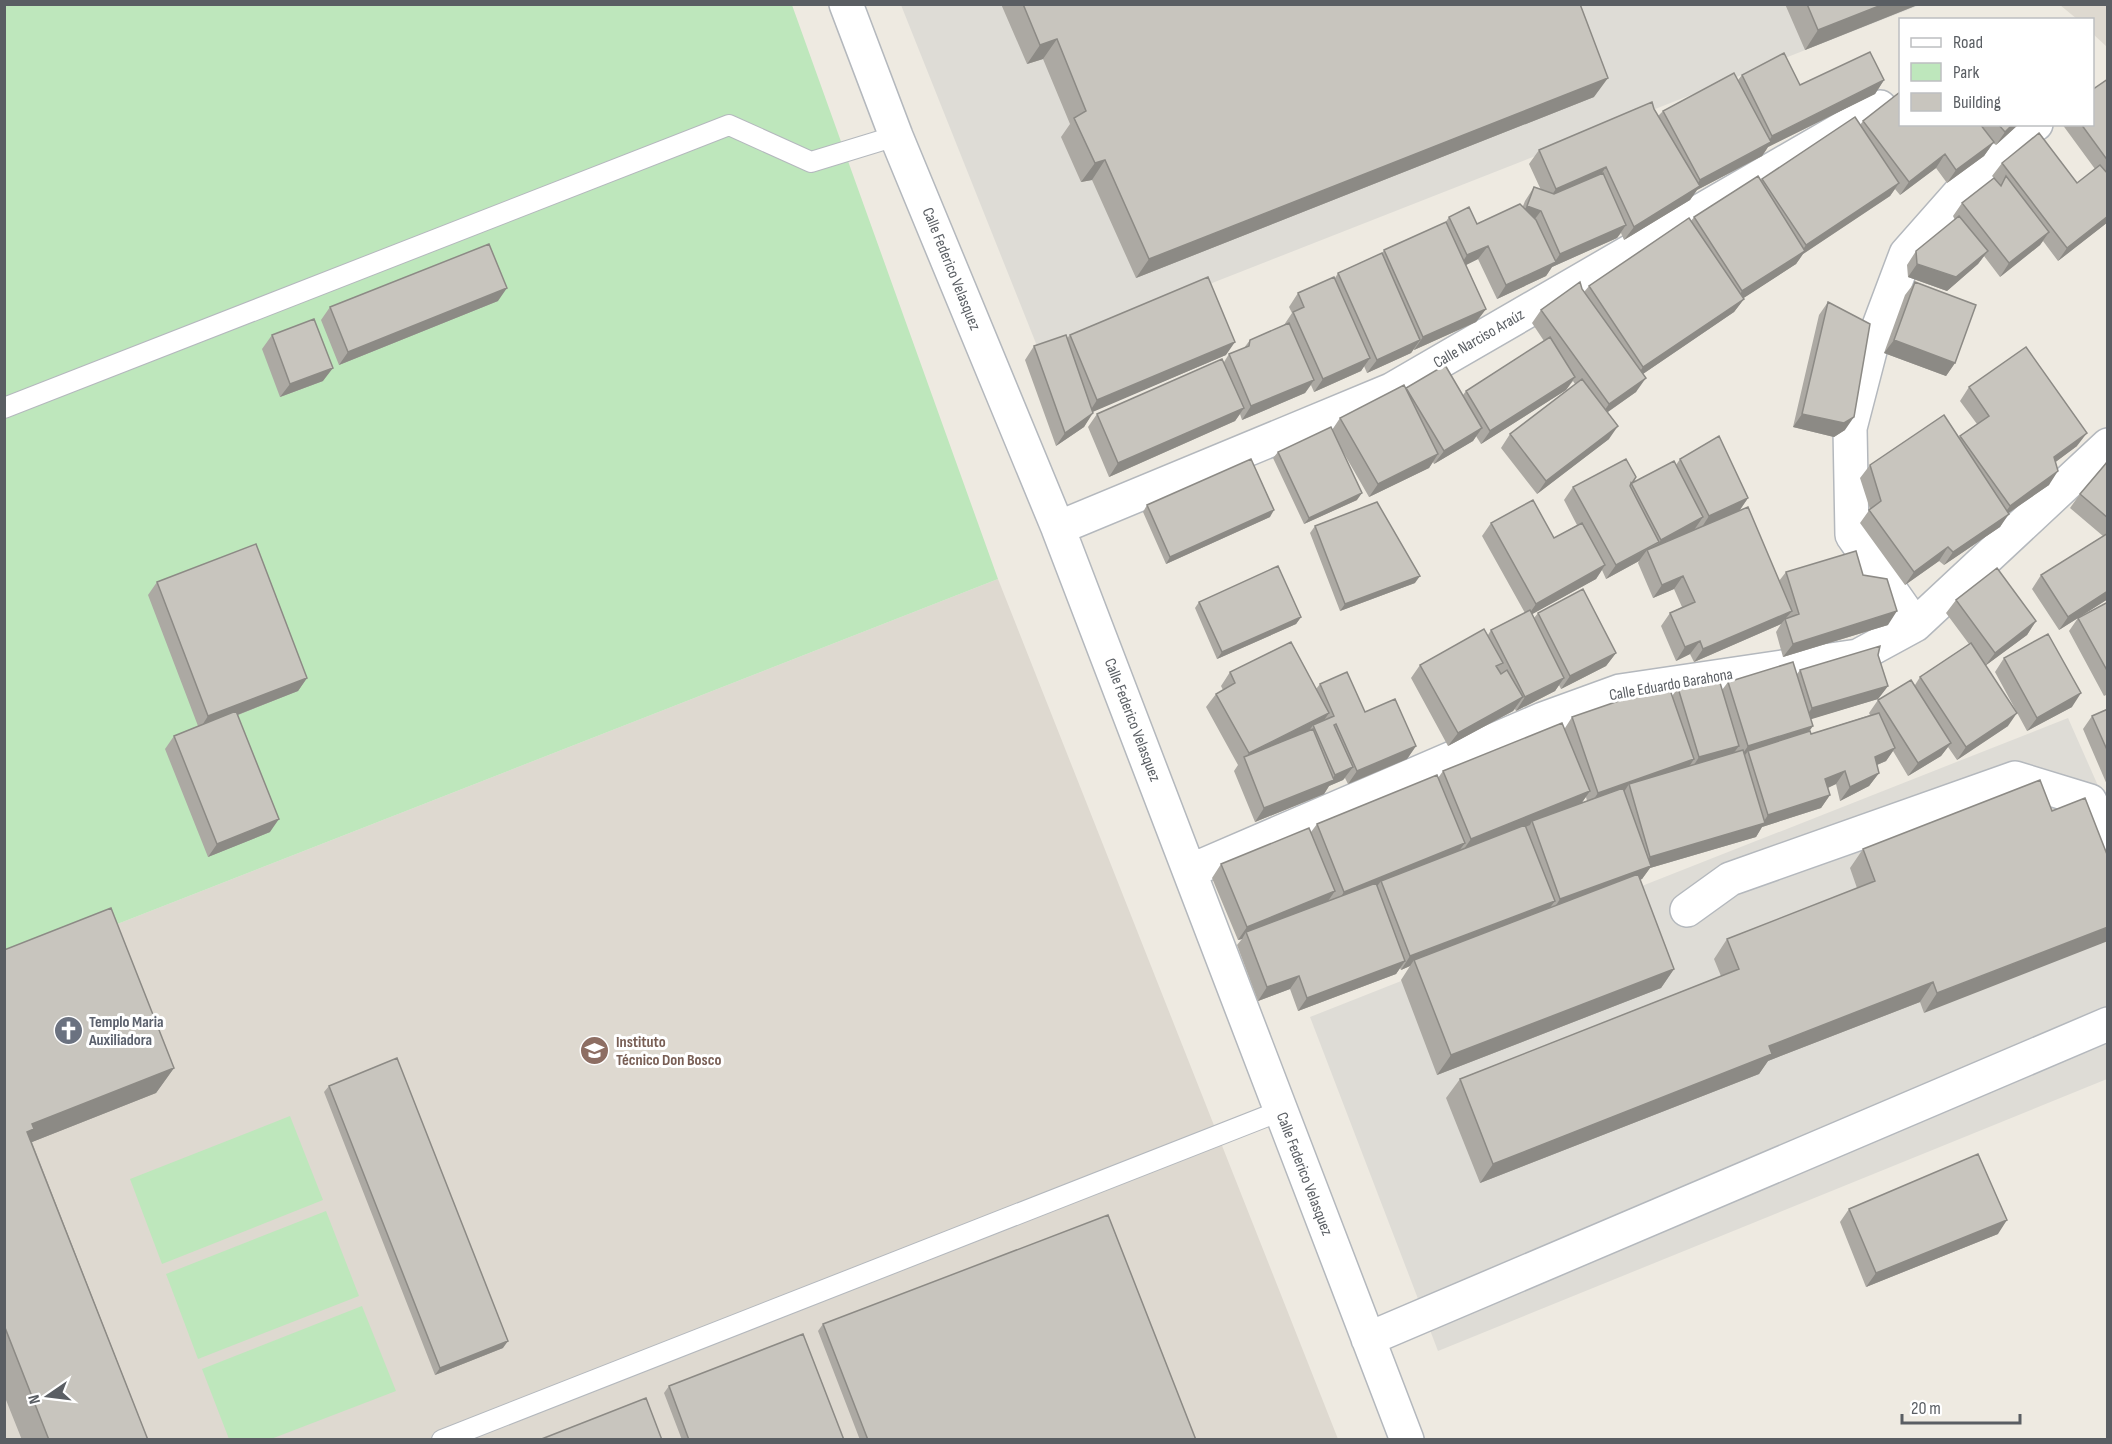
<svg xmlns="http://www.w3.org/2000/svg" width="2112" height="1444" viewBox="0 0 2112 1444" font-family="'Sofia Sans Condensed',sans-serif">
	<style>
		.industrial { fill: #dedcd6 }
		.education { fill: #ded9d0 }
		.green { fill: #bee7bc }
		.lines { fill: none; stroke-linecap: round; stroke-linejoin: round }
		.service-casing { stroke: #b4b8bd; stroke-width: 22 }
		.minor-casing { stroke: #b4b8bd; stroke-width: 36 }
		.service { stroke: #fff; stroke-width: 20 }
		.minor { stroke: #fff; stroke-width: 33 }
		.wall { fill: #aca9a3; fill-rule: evenodd }
		.shaded-wall { fill: #8c8a85 }
		.building { fill: #c8c5be; stroke: #8c8a85; stroke-width: 1.5 }
		.labels { text-anchor: middle; dominant-baseline: central; stroke-width: 6; stroke-linejoin: round; paint-order: stroke }
		.street-label { font-size: 16px; fill: #5a5e63; stroke: #fff }
		.worship-label { font-size: 16px; font-weight: bold; fill: #5b616d; stroke: #fff; text-anchor: start }
		.education-label { font-size: 16px; font-weight: bold; fill: #785e54; stroke: #fff; text-anchor: start }
	</style>
	<rect width="100%" height="100%" fill="#eeeae1"/>
	<path class="industrial" d="M901,5H1920L1039,351Z
		M2068,718L2107,806V1079L1438,1351L1310,1017Z"/>
	<path class="education" d="M2060,5H2107V47L2093,34L2092,20L2077,19Z
		M998,579L1338,1439L5,1440V968Z"/>
	<path class="green" d="M5,5H792L998,579L5,968Z
		M290,1116L323,1200L162,1264L130,1179Z
		M326,1211L359,1296L198,1359L166,1274Z
		M362,1306L396,1391L271,1439H229L202,1369Z"/>
	<g class="lines">
		<defs>
			<path id="service" d="M4,408L729,125L811,162L896,136
				M442,1440L1280,1111"/>
			<path id="minor" d="M846,4L896,136L1058,528L1407,1440
				M1058,528L1391,390L1880,107
				M1915,625L1852,535L1850,428L1871,347L1906,254L1996,152L2036,124
				M1190,871L1543,719L1620,691L1858,656L1915,625L2108,445
				M1687,910L1730,879L2015,778L2090,801L2108,841
				M1368,1339L2108,1024"/>
		</defs>
		<use href="#service" class="service-casing"/>
		<use href="#minor" class="minor-casing"/>
		<use href="#service" class="service"/>
		<use href="#minor" class="minor"/>
	</g>
	<path class="wall" d="M1001,4H1580L1594,97L1136,278L1092,180L1081,182L1061,137L1070,124L1043,59L1027,64Z
		M1785,4H1920L1805,50Z
		M1742,75L1800,85L1884,80L1875,94L1768,147L1762,156L1697,190L1690,200L1624,240L1621,233L1617,238L1552,267L1546,276L1497,299L1478,259L1466,265L1486,309L1476,322L1414,350V349L1411,353L1367,373L1364,366L1361,371L1314,392L1311,385L1305,393L1242,420L1240,414L1235,421L1109,477L1088,427L1097,414L1224,362L1229,354L1244,348L1250,340L1284,325L1292,313L1289,307L1298,293L1335,278L1338,273L1382,253L1384,250L1445,223L1449,217L1477,224L1523,206L1525,201L1534,187L1541,190L1529,164L1539,150L1654,109L1658,116L1663,111L1738,80Z
		M2108,79V222L2058,261L2043,241L2040,245L2000,277L1984,256L1978,264L1947,291L1908,277L1907,265L1916,251L1955,220L1953,216L1962,203L1994,178L1992,176L2002,163L2077,183L2095,169L2062,124H2092Z
		M1863,121L1900,124H2019L1996,145L1993,143L1984,156L1947,183L1936,168L1900,195L1895,189L1890,196L1803,254L1796,264L1743,298L1744,299L1734,312L1643,374L1636,392L1608,412L1609,439L1537,494L1501,448L1510,434L1575,384L1573,381L1566,390L1481,444L1476,436L1473,441L1434,464L1433,462L1429,468L1369,497L1342,450L1357,500L1304,524L1273,458L1278,452L1332,430L1340,418L1406,388L1463,395L1466,391L1544,341L1532,323L1541,310L1582,289L1584,292L1589,286L1691,221L1694,217L1860,125Z
		M1915,282L1955,363L1946,376L1884,353L1905,295Z
		M498,301L339,365L321,320L330,307Z
		M1828,302L1845,430L1834,437L1793,427L1819,315Z
		M272,335L323,381L280,397L262,349Z
		M1070,335L1226,355L1093,411L1084,427L1056,446L1025,360L1034,346L1067,338Z
		M1969,387L2077,446L2055,462L2049,485L2008,513L2000,527L1944,565L1939,561L1905,585L1860,523L1870,509L1860,478L1870,465L1959,438L1960,436L1977,424L1960,401Z
		M1680,459L1748,498L1740,510L1779,581L1786,572L1863,575L1888,625L1783,657L1776,632L1781,624L1694,662L1690,654L1676,661L1661,626L1670,613L1682,607L1674,589L1653,598L1638,563L1639,561L1606,579L1602,570L1596,579L1532,614L1534,618L1538,613L1616,653L1606,666L1561,689L1559,685L1555,691L1516,711L1515,709L1513,711L1448,746L1411,678L1420,665L1488,635L1491,630L1525,613L1482,536L1491,523L1554,538L1577,525L1564,500L1573,487L1632,483L1676,465Z
		M2108,459V599L2059,630L2032,589L2041,575L2103,536L2070,508L2080,494L2104,465Z
		M1147,505L1270,517L1166,564L1143,512Z
		M1315,526L1415,583L1340,611L1310,533Z
		M157,582L307,678L298,691L238,715L270,832L208,857L165,749L174,736L198,726L148,595Z
		M1956,600L2036,621L2027,635L1986,665L2008,726L1957,760L1948,747L1941,756L1908,776L1893,751L1886,761L1877,765L1879,773L1869,786L1840,801L1836,784L1828,788L1830,795L1821,808L1762,827L1756,837L1650,868L1642,879L1640,880L1674,969L1661,988L1437,1075L1401,980L1410,966L1401,970L1400,968L1396,974L1298,1011L1290,989L1258,1001L1237,945L1242,939L1238,940L1212,878L1221,864L1311,832L1317,824L1438,778L1443,771L1565,728L1572,717L1672,696L1678,688L1722,690L1728,682L1797,674L1800,670L1878,655L1888,686L1878,699L1810,719L1809,731L1811,734L1870,715L1869,713L1878,700L1915,685L1920,677L1969,644L1946,613ZM1586,797L1587,801L1581,803Z
		M1199,602L1301,617L1296,624L1217,659L1195,608Z
		M2108,602V694L2104,696L2069,631L2078,618Z
		M2004,658L2072,707L2027,731L1995,672Z
		M1230,672L1316,689L1320,684L1365,712L1416,746L1407,759L1348,784L1345,778L1343,780L1329,786L1324,794L1255,822L1234,771L1238,765L1206,707L1216,694L1223,690L1221,686Z
		M2108,709V787L2083,729L2092,716Z
		M2085,798L1924,1013L1920,1002L1768,1061L1759,1074L1480,1183L1446,1098L1460,1079L1721,976L1714,959L1727,939L1857,888L1850,868L1863,849L2052,811Z
		M4,950L174,1068L156,1093L32,1142L148,1440H22L4,1395Z
		M329,1086L503,1348L435,1375L324,1092Z
		M1849,1209L1998,1234L1866,1287L1840,1222Z
		M823,1324L1196,1440H860L818,1331Z
		M669,1386L844,1440H682L664,1393Z"/>
	<path class="shaded-wall" d="M1884,4H1920L1805,50L1818,30Z
		M1057,39L1043,59L1027,64L1040,45Z
		M1608,78L1594,97L1136,278L1149,259Z
		M1884,80L1875,94L1768,147L1762,156L1697,190L1690,200L1624,240L1634,227L1692,191L1700,180L1766,145L1772,136Z
		M2013,124H2019L1996,145L2005,132Z
		M1994,142L1984,156L1947,183L1956,170Z
		M1945,154L1936,168L1900,195L1909,182Z
		M1105,160L1092,180L1081,182L1095,163Z
		M1606,167L1597,180L1546,203L1556,189Z
		M1899,183L1890,196L1803,254L1796,264L1733,305L1742,291L1800,254L1806,245Z
		M1527,206L1541,211L1531,224L1518,219Z
		M2108,216V222L2058,261L2067,248Z
		M1626,225L1617,238L1552,267L1546,276L1497,299L1506,285L1554,263L1560,254Z
		M2049,232L2040,245L2000,277L2009,263Z
		M1488,246L1478,259L1458,269L1467,255Z
		M1988,251L1978,264L1947,291L1908,277L1917,264Z
		M507,288L498,301L339,365L348,352Z
		M1744,299L1734,312L1634,380L1643,367Z
		M1486,309L1476,322L1414,350L1423,337Z
		M1420,340L1411,353L1367,373L1377,360Z
		M1894,340L1955,363L1946,376L1884,353Z
		M1235,342L1226,355L1088,414L1097,400Z
		M1370,358L1361,371L1314,392L1323,379Z
		M333,368L323,381L280,397L290,384Z
		M1575,377L1566,390L1481,444L1490,431Z
		M1646,378L1636,392L1599,418L1609,404Z
		M1314,380L1305,393L1242,420L1251,406Z
		M1244,408L1235,421L1109,477L1118,463Z
		M1093,413L1084,427L1056,446L1065,433Z
		M1802,414L1854,417L1845,430L1834,437L1793,427Z
		M1618,426L1609,439L1537,494L1546,481Z
		M1482,428L1473,441L1434,464L1444,451Z
		M2087,433L2077,446L2045,470L2054,457Z
		M1438,454L1429,468L1369,497L1378,484Z
		M2058,471L2049,485L2000,519L2010,506Z
		M1362,493L1357,500L1304,524L1309,518Z
		M1748,498L1739,511L1700,530L1709,516Z
		M1274,510L1270,517L1166,564L1170,557Z
		M2009,514L2000,527L1944,565L1953,552Z
		M1703,517L1694,530L1647,550L1639,561L1606,579L1616,565L1659,543L1661,540Z
		M1948,547L1939,561L1905,585L1914,572Z
		M1605,565L1596,579L1527,617L1536,604Z
		M1420,576L1415,583L1340,611L1345,604Z
		M1683,576L1674,589L1653,598L1662,585Z
		M2108,591V599L2059,630L2068,617Z
		M1792,611L1781,624L1694,662L1703,649Z
		M1897,611L1888,625L1783,657L1793,644Z
		M1301,617L1296,624L1217,659L1222,652Z
		M2036,621L2027,635L1985,666L1995,653Z
		M1700,641L1690,654L1676,661L1685,647Z
		M1616,653L1606,666L1561,689L1570,676Z
		M307,678L298,691L199,730L208,716Z
		M1564,678L1555,691L1516,711L1525,697Z
		M1888,686L1878,699L1802,722L1812,708Z
		M2081,693L2072,707L2027,731L2037,718Z
		M1523,697L1513,711L1448,746L1458,733Z
		M1329,713L1320,726L1313,725L1309,731L1245,760L1249,753Z
		M2017,713L2008,726L1957,760L1966,747Z
		M1813,726L1803,740L1748,751L1743,758L1739,759L1748,746Z
		M1951,743L1941,756L1908,776L1918,763Z
		M1416,746L1407,759L1348,784L1357,771Z
		M1739,746L1729,759L1690,771L1699,757Z
		M1895,748L1886,761L1865,770L1875,757Z
		M1694,759L1685,773L1629,784L1622,795L1589,806L1598,793Z
		M1353,767L1343,780L1329,786L1324,794L1255,822L1264,808L1330,782L1335,775Z
		M1845,771L1836,784L1816,793L1825,779Z
		M1879,773L1869,786L1840,801L1850,787Z
		M1590,791L1581,804L1532,821L1530,825L1461,853L1471,839Z
		M1830,795L1821,808L1762,827L1756,837L1650,868L1642,879L1551,913L1560,899L1642,869L1650,857L1762,824L1768,815Z
		M279,819L270,832L208,857L217,844Z
		M1465,843L1455,856L1381,881L1375,889L1335,905L1344,892Z
		M1335,891L1326,904L1246,932L1242,939L1238,940L1247,927Z
		M1555,901L1545,914L1414,960L1410,966L1401,970L1410,956Z
		M2108,927V941L1924,1013L1937,993Z
		M1405,961L1396,974L1298,1011L1307,998Z
		M1674,969L1661,988L1437,1075L1451,1055Z
		M1299,976L1290,989L1258,1001L1267,987Z
		M1933,982L1920,1002L1768,1061L1759,1074L1480,1183L1493,1164L1769,1046Z
		M174,1068L156,1093L22,1146L16,1154L32,1124Z
		M2007,1220L1998,1234L1866,1287L1876,1273Z
		M508,1341L503,1348L435,1375L440,1368Z"/>
	<path class="building" d="M1023,4H1580L1608,78L1149,259L1105,160L1095,163L1074,118L1086,111L1057,39L1040,45Z
		M1807,4H1884L1818,30Z
		M1870,52L1884,80L1772,136L1742,75L1784,53L1800,85Z
		M1734,73L1771,142L1700,180L1663,111Z
		M2108,79V161L2081,124H2092V90Z
		M1900,92V124H1980L1994,142L1956,170L1945,154L1909,182L1863,121Z
		M1652,102L1654,109L1700,186L1634,227L1606,167L1556,189L1539,150Z
		M1855,117L1899,183L1806,245L1762,179Z
		M1998,124H2013L2005,132Z
		M2039,133L2077,183L2100,165L2108,174V216L2067,248L2002,163Z
		M1603,173L1626,225L1560,254L1541,211L1527,206L1534,187L1554,194Z
		M1758,176L1805,251L1742,291L1694,217Z
		M2006,176L2049,232L2009,263L1962,203L1994,178L2001,186Z
		M1520,204L1536,220L1556,262L1506,285L1488,246L1467,255L1449,217L1469,207L1477,224Z
		M1959,216L1988,251L1956,277L1917,264L1916,251Z
		M1689,218L1744,299L1643,367L1589,286Z
		M1446,222L1486,309L1423,337L1384,250Z
		M489,244L507,288L348,352L330,307Z
		M1382,253L1420,340L1377,360L1338,273Z
		M1208,277L1235,342L1097,400L1070,335Z
		M1334,277L1370,358L1323,379L1293,312L1304,307L1298,293Z
		M1580,282L1582,289L1646,378L1609,404L1541,310Z
		M1915,282L1976,305L1955,363L1894,340Z
		M1828,302L1870,324L1854,417L1844,423L1802,414Z
		M314,319L333,368L290,384L272,335Z
		M1289,323L1314,380L1251,406L1229,354L1249,346L1250,340Z
		M1066,335L1093,413L1065,433L1034,346Z
		M1550,337L1575,377L1490,431L1466,391Z
		M2026,347L2087,433L2054,457L2058,471L2010,506L1960,436L1989,416L1969,387Z
		M1222,359L1244,408L1118,463L1097,414Z
		M1445,365L1482,428L1444,451L1406,388Z
		M1582,379L1618,426L1546,481L1510,434Z
		M1404,385L1438,454L1378,484L1340,418Z
		M1944,415L2009,514L1953,552L1948,547L1914,572L1869,510L1881,501L1870,465Z
		M1331,427L1362,493L1309,518L1278,452Z
		M1719,436L1748,498L1709,516L1680,459Z
		M1251,459L1274,510L1170,557L1147,505Z
		M1626,459L1636,477L1632,483L1674,461L1703,517L1661,540L1631,483L1630,486L1659,542L1616,565L1573,487Z
		M2108,461V518L2080,494Z
		M1533,500L1554,538L1582,523L1605,565L1536,604L1491,523Z
		M1377,502L1420,576L1345,604L1315,526Z
		M1748,507L1792,611L1703,649L1700,641L1685,647L1670,613L1695,602L1683,576L1662,585L1647,550Z
		M2108,533V591L2068,617L2041,575Z
		M256,544L307,678L208,716L157,582Z
		M1856,551L1863,575L1887,579L1897,611L1793,644L1785,619L1799,614L1786,572Z
		M1278,566L1301,617L1222,652L1199,602Z
		M1997,568L2036,621L1995,653L1956,600Z
		M1583,589L1616,653L1570,676L1538,613Z
		M2108,602V672L2078,618Z
		M1530,610L1564,678L1525,697L1491,630Z
		M1484,629L1503,663L1496,666L1501,674L1507,670L1523,697L1458,733L1420,665Z
		M2048,634L2081,693L2037,718L2004,658Z
		M1291,642L1329,713L1249,753L1216,694L1235,683L1230,672Z
		M1971,643L2017,713L1966,747L1920,677Z
		M1880,646L1878,655L1888,686L1812,708L1800,670Z
		M1793,662L1813,726L1748,746L1728,682Z
		M1347,672L1365,712L1395,699L1416,746L1357,771L1336,724L1334,725L1353,767L1335,775L1313,725L1334,716L1320,684Z
		M1718,676L1739,746L1699,757L1678,688Z
		M1911,680L1951,743L1918,763L1878,700Z
		M1668,684L1694,759L1598,793L1572,717Z
		M2108,709V752L2092,716Z
		M236,711L279,819L217,844L174,736Z
		M1879,713L1895,748L1875,757L1879,773L1850,787L1845,771L1825,779L1830,795L1768,815L1748,751L1810,731L1811,734Z
		M1562,723L1590,791L1471,839L1443,771Z
		M1313,729L1334,780L1264,808L1244,757Z
		M1743,750L1765,823L1650,857L1629,784Z
		M1437,775L1465,843L1344,892L1317,824Z
		M2040,780L2052,811L2085,798L2108,857V927L1937,993L1933,982L1769,1046L1772,1054L1493,1164L1460,1079L1739,969L1727,939L1875,881L1863,849Z
		M1623,788L1651,866L1560,899L1532,821Z
		M1525,825L1555,901L1410,956L1381,881Z
		M1309,828L1335,891L1247,927L1221,864Z
		M1638,874L1674,969L1451,1055L1414,960Z
		M1376,883L1405,961L1307,998L1299,976L1267,987L1246,932Z
		M111,908L174,1068L32,1124L34,1129L27,1132L148,1440H49L4,1325V950Z
		M397,1058L508,1341L440,1368L329,1086Z
		M1978,1154L2007,1220L1876,1273L1849,1209Z
		M1108,1215L1196,1440H868L823,1324Z
		M803,1334L844,1440H689L669,1386Z
		M646,1398L662,1440H539Z"/>
	<defs>
		<symbol id="church-disc" viewBox="-11 -11 22 22"><circle r="9.5" fill="#6b7280" stroke="#fff"/><path d="M-1.2-6h2.4v3.5h3.3v2.4h-3.3V6h-2.4V-.1h-3.3v-2.4h3.3Z" fill="#fff"/></symbol>
		<symbol id="school-disc" viewBox="-11 -11 22 22"><circle r="9.5" fill="#8d6e63" stroke="#fff"/><path d="M0-5L7-2L0 1L-7-2ZM-4 1L0 2.5L4 1V4Q0 6-4 4Z" fill="#fff"/></symbol>
	</defs>
	<g fill-rule="evenodd">
		<use href="#church-disc" x="52" y="1014" width="33" height="33"/>
		<use href="#school-disc" x="578" y="1034" width="33" height="33"/>
	</g>
	<g class="labels">
		<g class="street-label">
			<text transform="translate(951 269) rotate(68)">Calle Federico Velasquez</text>
			<text transform="translate(1479 339) rotate(-30)">Calle Narciso Araúz</text>
			<text transform="translate(1671 685) rotate(-10)">Calle Eduardo Barahona</text>
			<text transform="translate(1132 720) rotate(69)">Calle Federico Velasquez</text>
			<text transform="translate(1304 1174) rotate(69)">Calle Federico Velasquez</text>
		</g>
		<g class="worship-label">
			<text x="89" y="1022">Templo Maria<tspan x="89" dy="18">Auxiliadora</tspan></text>
		</g>
		<g class="education-label">
			<text x="616" y="1042">Instituto<tspan x="616" dy="18">Técnico Don Bosco</tspan></text>
		</g>
	</g>
	<rect width="2112" height="1444" fill="none" stroke="#5a5e63" stroke-width="12"/>
	<rect x="1899" y="18" width="195" height="108" fill="#ffffff" stroke="#bdbfc1" stroke-width="1.5"/>
	<rect x="1911" y="38" width="30" height="9" fill="#ffffff" stroke="#bdbfc1" stroke-width="1.5"/>
	<text x="1953" y="48" font-size="18" fill="#5a5e63">Road</text>
	<rect x="1911" y="63" width="30" height="18" fill="#bee7bc" stroke="#bdbfc1" stroke-width="1.5"/>
	<text x="1953" y="78" font-size="18" fill="#5a5e63">Park</text>
	<rect x="1911" y="93" width="30" height="18" fill="#c8c5be" stroke="#bdbfc1" stroke-width="1.5"/>
	<text x="1953" y="108" font-size="18" fill="#5a5e63">Building</text>
	<g transform="translate(48 1396) rotate(256)" stroke="#ffffff" stroke-width="4.5" paint-order="stroke">
	<path d="M0-4.5L10 22L0 15L-10 22Z" fill="#5a5e63"/>
	<text y="-9" font-size="16" font-weight="bold" text-anchor="middle" fill="#5a5e63">N</text>
	</g>
	<path d="M1902 1414v9h118v-9" fill="none" stroke="#5a5e63" stroke-width="3"/>
	<text x="1911" y="1414" font-size="18" fill="#5a5e63" stroke="#ffffff" stroke-width="4.5" paint-order="stroke">20 m</text>
</svg>
